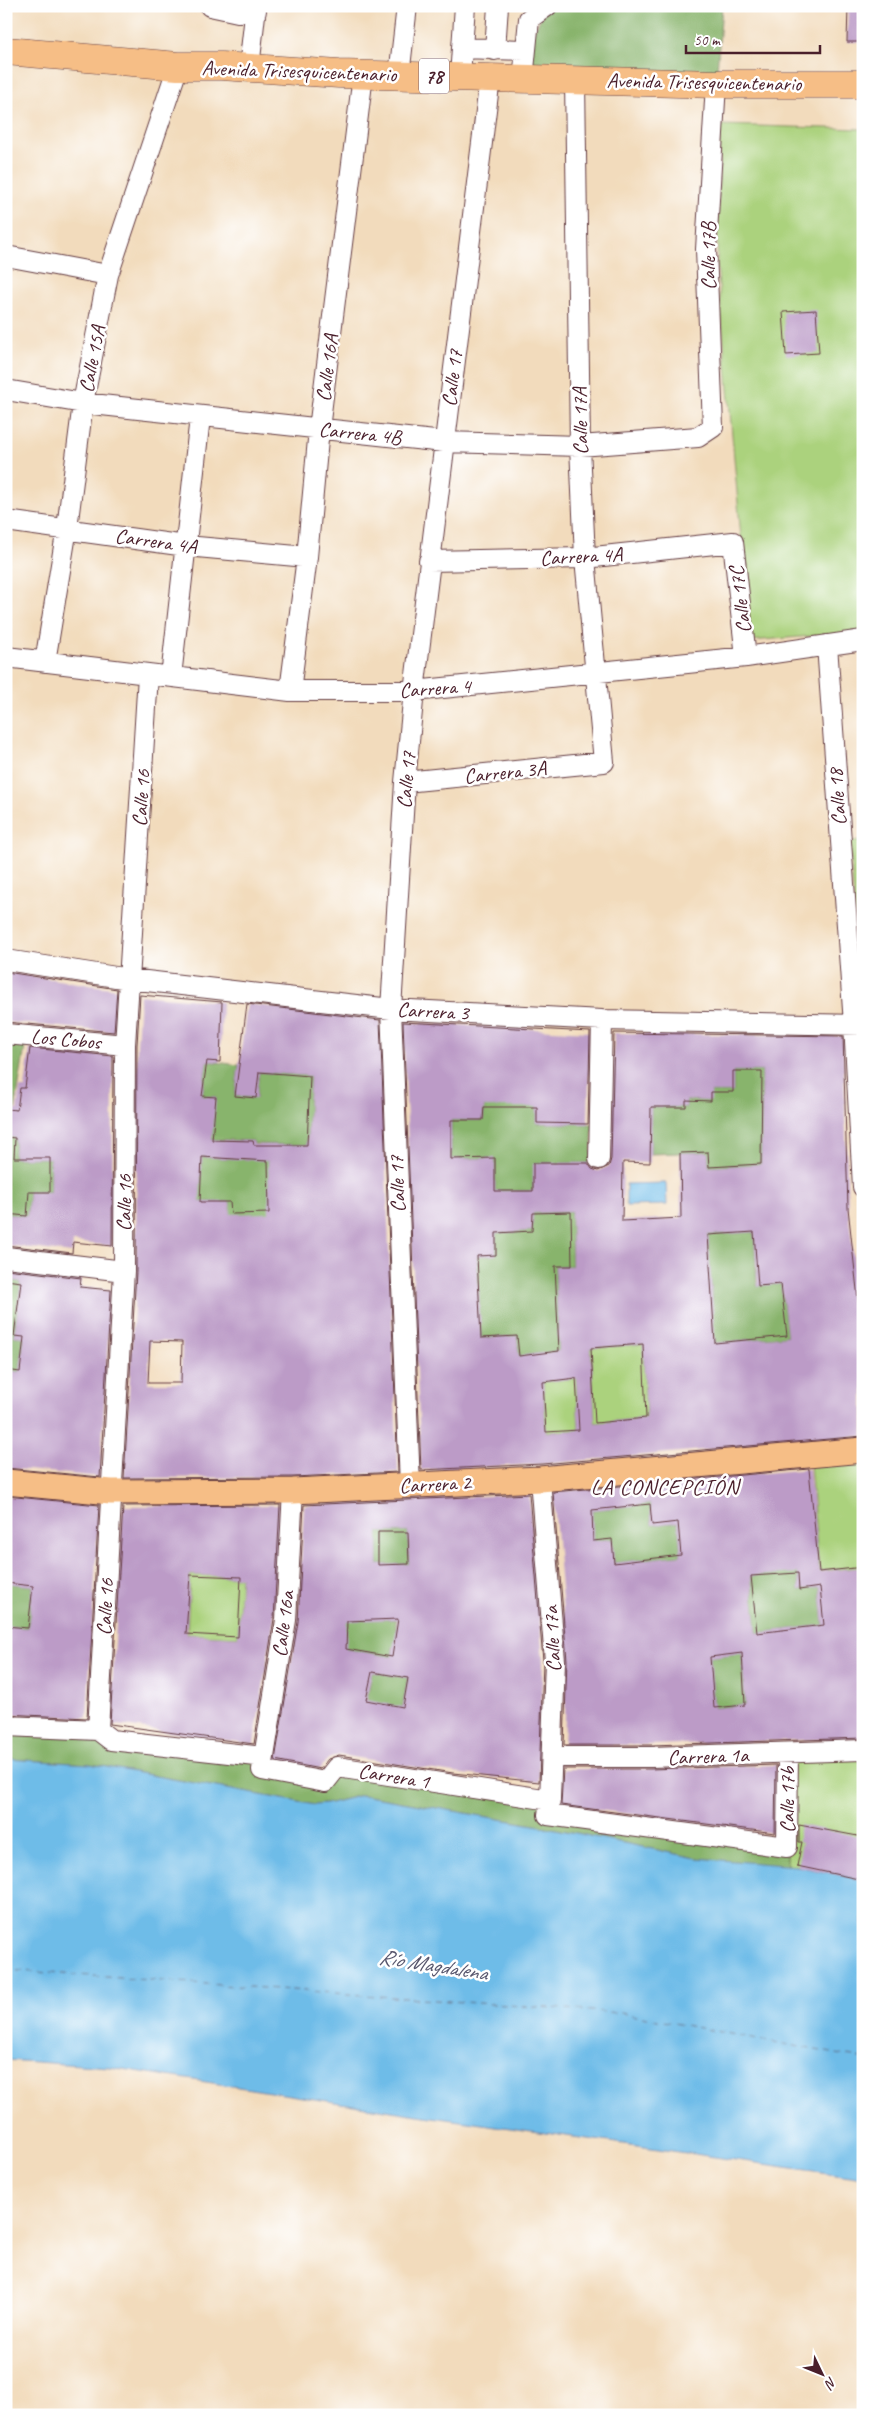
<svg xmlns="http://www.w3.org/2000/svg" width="869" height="2421" viewBox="0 0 869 2421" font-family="Caveat,sans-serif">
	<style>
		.green { fill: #abd27d; stroke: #7a7854 }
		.forest { fill: #88b46c; stroke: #696a4c }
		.water { fill: #6ebce8; stroke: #5c6e8a }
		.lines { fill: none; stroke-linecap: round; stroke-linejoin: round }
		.ferry { stroke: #57566d; stroke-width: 1; stroke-dasharray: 6 5; stroke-linecap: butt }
		.building { fill: #bc9bc7; fill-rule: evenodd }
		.minor-casing { stroke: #633b41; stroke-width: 22 }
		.major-casing { stroke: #633b41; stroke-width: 27 }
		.highway-casing { stroke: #633b41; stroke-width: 29 }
		.minor { stroke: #fff; stroke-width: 20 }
		.major { stroke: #f6be86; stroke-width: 25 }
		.highway { stroke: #f6be86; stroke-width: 28 }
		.labels { text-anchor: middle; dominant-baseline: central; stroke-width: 5; stroke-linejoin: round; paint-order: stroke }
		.shield { fill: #fff; stroke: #80626b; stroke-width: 1 }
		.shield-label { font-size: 20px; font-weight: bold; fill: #4a1f2b }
		.street-label { font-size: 21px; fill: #4a1f2b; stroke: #fff }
		.neighbourhood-label { font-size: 22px; letter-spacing: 1px; fill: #4a1f2b; stroke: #fff }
		.water-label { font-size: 22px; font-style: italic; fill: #57566d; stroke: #fff }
	</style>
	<rect width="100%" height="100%" fill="#fff"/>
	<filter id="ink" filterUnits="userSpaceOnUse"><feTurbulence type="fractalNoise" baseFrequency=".02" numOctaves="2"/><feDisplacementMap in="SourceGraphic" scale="10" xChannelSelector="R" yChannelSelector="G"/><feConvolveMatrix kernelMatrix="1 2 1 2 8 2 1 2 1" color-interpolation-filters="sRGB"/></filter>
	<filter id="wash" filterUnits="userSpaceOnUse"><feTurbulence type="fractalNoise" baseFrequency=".0096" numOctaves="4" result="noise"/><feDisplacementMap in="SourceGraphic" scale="20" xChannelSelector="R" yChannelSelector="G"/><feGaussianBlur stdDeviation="1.12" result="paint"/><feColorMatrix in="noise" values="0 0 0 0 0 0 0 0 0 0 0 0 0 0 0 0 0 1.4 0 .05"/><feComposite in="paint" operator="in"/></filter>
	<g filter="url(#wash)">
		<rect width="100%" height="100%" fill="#f2dbbc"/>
		<path class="green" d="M720,125L863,129V632L750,641L717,263Z
			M849,841H863V1008Z
			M643,1344L646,1418L595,1423L591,1348Z
			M576,1378L579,1430L546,1432L543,1382Z
			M863,1450V1567L819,1571L809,1454Z
			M190,1575L241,1577L238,1637L187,1634Z
			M863,1750V1880L797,1866L787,1867L788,1753Z"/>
		<path class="forest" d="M547,6H722L716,84L523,80L524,50Z
			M6,1039L26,1041L15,1110L6,1109Z
			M207,1061L239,1065L235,1096L256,1098L259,1072L310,1076L307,1145L254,1144L253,1141L201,1139L216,1097L202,1096Z
			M733,1071H762L761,1164L709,1167L708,1152L650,1154L651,1107H686V1100L710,1101L711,1092H733Z
			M485,1094L537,1107V1123L593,1124L591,1163H534L533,1191H495V1158L451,1159V1120H483Z
			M9,1134H15L14,1158H50V1192H29L27,1216L6,1214V1137L9,1138Z
			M202,1157L268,1160L278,1214L231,1228L230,1202H185L201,1183Z
			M571,1212L572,1266H555L559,1351L519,1356L517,1336L481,1338L477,1256L496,1255V1233L532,1231L533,1213Z
			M754,1232L757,1285L781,1284L787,1336L715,1343L708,1235Z
			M6,1280L21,1282L14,1336L24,1337L20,1372L6,1370Z
			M650,1504L652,1525L678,1522L681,1555L614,1563L612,1539L593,1541L592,1510Z
			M378,1532H408L409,1564L378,1565Z
			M798,1572L799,1590L820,1587L824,1625L757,1633L751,1576Z
			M6,1583L33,1586L28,1628L6,1626Z
			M396,1619V1631L433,1632L432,1653L393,1647L392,1657L333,1647L347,1620L415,1619Z
			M742,1653L745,1705L714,1708L710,1657Z
			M372,1672L408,1678L401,1715L367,1700Z
			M6,1726L264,1757L262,1770L324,1782L337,1767L550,1800L548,1815L787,1847V1867L696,1858L551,1828L362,1795L326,1804L315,1805L90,1764L6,1759Z"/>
		<path class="water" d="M666,1183L667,1205L626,1206V1184Z
			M6,1759L90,1764L315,1805L326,1804L362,1795L551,1828L696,1858L797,1866L863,1880V2178L411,2114L110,2067L6,2060Z"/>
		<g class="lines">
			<path class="ferry" d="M6,1970L621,2013L863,2059"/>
		</g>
		<g id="blocks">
			<path class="building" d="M848,6H863V42H847Z
				M816,310L819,353L786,355L783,312Z
				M6,972L117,989L114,1032L6,1022Z
				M140,995L222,1002L220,1062L207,1061L202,1096L216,1097L212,1140L253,1141L254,1145H307L310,1076L259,1072L256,1098L235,1096L247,1004L380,1020L398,1472L293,1477L124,1478L136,1272L137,1045ZM202,1157L268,1161L269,1213L231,1214L230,1202H200ZM150,1341L182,1342L181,1383H148Z
				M403,1022L590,1032L588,1124L537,1123V1107H484L483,1120H451V1159L495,1158V1191H533V1163H588L592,1169L598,1171L609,1166L611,1159L614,1033L843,1036L848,1208L863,1345V1436L542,1464L421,1470ZM733,1071H762L761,1164L709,1167L708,1152L680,1153L681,1218L622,1221L623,1162L650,1163L651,1107H686V1100L711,1101V1092H733ZM571,1212L572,1266H555L559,1351L519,1356L517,1336L481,1338L477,1256L496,1255V1233L532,1231L533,1213ZM754,1232L758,1286L781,1284L787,1336L715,1343L708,1235ZM643,1344L646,1418L595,1423L591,1348ZM576,1378L579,1430L546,1432L543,1382Z
				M30,1048L113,1056L112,1246L73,1242L72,1253L6,1245V1214L27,1216L29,1192H50V1158H14L15,1138L6,1137V1109L17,1110L20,1088H25Z
				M6,1269L81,1278L80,1287L111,1290L100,1477L6,1468V1370L20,1372L24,1337L14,1336L21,1282L6,1280Z
				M809,1469L819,1572L863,1567V1738L651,1745H564L567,1660L553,1492ZM650,1504L652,1525L678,1522L681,1555L614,1563L612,1539L593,1541L592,1510ZM798,1573L799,1590L820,1587L824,1625L757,1633L751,1576ZM742,1653L745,1705L714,1708L710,1657Z
				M529,1494L543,1661L539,1782L453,1773L339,1755L328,1759L320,1769L275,1760L298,1622L304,1505ZM378,1532H408L409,1564L378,1565ZM398,1619L392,1657L346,1649L347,1621ZM372,1672L408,1678L403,1707L366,1700Z
				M6,1496L99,1505L87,1718L6,1714V1626L28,1628L33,1586L6,1583Z
				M280,1505L274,1619L254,1744L110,1724L123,1506ZM190,1575L241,1577L238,1637L186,1634Z
				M776,1765L775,1833L561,1805L563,1769H651Z
				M799,1825L863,1837V1880L797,1866L802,1842H799Z"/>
		</g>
	</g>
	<g filter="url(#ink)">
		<use href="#blocks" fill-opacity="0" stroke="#633b41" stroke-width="1"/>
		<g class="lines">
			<defs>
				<path id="minor" d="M210,6L238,12L256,11
					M462,48L524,50
					M495,50L498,6
					M249,68L256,6
					M399,76L407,6
					M460,76L465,6
					M523,80L529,19L547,6
					M6,256L108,275
					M6,390L83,403L444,442L580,446L698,437L713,427L706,249L716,84
					M6,521L186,546L307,557
					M429,561L585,558L733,542L746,657
					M827,645L854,1024L863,1187
					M6,657L290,691H414L746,657L863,640
					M45,662L67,528L83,403L108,275L178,66
					M171,677L200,417
					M290,691L307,557L319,429L363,75
					M405,782L604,762L585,558L580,446L575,80
					M6,960L129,979L391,1009L602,1020L863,1025
					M6,1034L125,1045
					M599,1159L602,1020
					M6,1257L124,1271
					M540,1479L555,1661L550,1800
					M410,1486L391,1009L405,782L414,691L490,78
					M6,1726L98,1730L111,1740L264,1757L262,1770L325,1782L337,1767L550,1800L548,1815L787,1847L788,1753
					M98,1730L124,1271L125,1045L148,675
					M264,1757L286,1620L293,1491
					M553,1757H651L863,1750"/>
				<path id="major" d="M6,1482L111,1492L293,1491L540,1479L863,1450"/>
				<path id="highway" d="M6,51L178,66H221L339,74L716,84H863"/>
			</defs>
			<use href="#minor" class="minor-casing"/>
			<use href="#major" class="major-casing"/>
			<use href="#highway" class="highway-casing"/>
			<use href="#minor" class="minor"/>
			<use href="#major" class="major"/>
			<use href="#highway" class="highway"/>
		</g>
	</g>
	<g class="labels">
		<rect class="shield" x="419" y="58.5" width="30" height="35" rx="4"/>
		<g class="shield-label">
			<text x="434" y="76">78</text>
		</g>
		<g class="street-label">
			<text transform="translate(299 71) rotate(2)">Avenida Trisesquicentenario</text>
			<text transform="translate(704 82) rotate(1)">Avenida Trisesquicentenario</text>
			<text transform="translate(708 256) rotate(-90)">Calle 17B</text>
			<text transform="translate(92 359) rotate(-79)">Calle 15A</text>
			<text transform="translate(327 368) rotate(-83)">Calle 16A</text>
			<text transform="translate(452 378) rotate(-83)">Calle 17</text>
			<text transform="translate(580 421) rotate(-91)">Calle 17A</text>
			<text transform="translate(360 433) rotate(6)">Carrera 4B</text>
			<text transform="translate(156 541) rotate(8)">Carrera 4A</text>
			<text transform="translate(581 556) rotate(-3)">Carrera 4A</text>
			<text transform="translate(740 600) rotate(-97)">Calle 17C</text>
			<text transform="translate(435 688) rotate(-4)">Carrera 4</text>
			<text transform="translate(505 772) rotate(-6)">Carrera 3A</text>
			<text transform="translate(406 780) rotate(-85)">Calle 17</text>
			<text transform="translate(837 797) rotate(-94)">Calle 18</text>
			<text transform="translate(141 798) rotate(-86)">Calle 16</text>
			<text transform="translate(433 1011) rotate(3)">Carrera 3</text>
			<text transform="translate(66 1039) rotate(5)">Los Cobos</text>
			<text transform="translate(397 1184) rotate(-92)">Calle 17</text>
			<text transform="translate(124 1203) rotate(-89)">Calle 16</text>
			<text transform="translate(435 1484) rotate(-3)">Carrera 2</text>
			<text transform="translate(105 1607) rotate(-87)">Calle 16</text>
			<text transform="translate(283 1624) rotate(-83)">Calle 16a</text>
			<text transform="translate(552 1639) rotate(-93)">Calle 17a</text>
			<text transform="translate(708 1756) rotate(-2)">Carrera 1a</text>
			<text transform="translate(394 1776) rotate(9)">Carrera 1</text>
			<text transform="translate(787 1800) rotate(-90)">Calle 17b</text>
		</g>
		<g class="neighbourhood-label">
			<text x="665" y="1487">LA CONCEPCIÓN</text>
		</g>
		<g class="water-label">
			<text transform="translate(433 1965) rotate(9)">Río Magdalena</text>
		</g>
	</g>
	<rect width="869" height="2421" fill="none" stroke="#fff" stroke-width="25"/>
	<g transform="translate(822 2374) rotate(133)" stroke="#ffffff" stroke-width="4" paint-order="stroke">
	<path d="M0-4L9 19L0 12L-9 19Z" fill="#4a1f2b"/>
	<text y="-8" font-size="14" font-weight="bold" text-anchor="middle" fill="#4a1f2b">N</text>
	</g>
	<path d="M686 45v8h134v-8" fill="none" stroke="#4a1f2b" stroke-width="2.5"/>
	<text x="694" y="45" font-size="15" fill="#4a1f2b" stroke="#ffffff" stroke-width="4" paint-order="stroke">50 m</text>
</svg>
